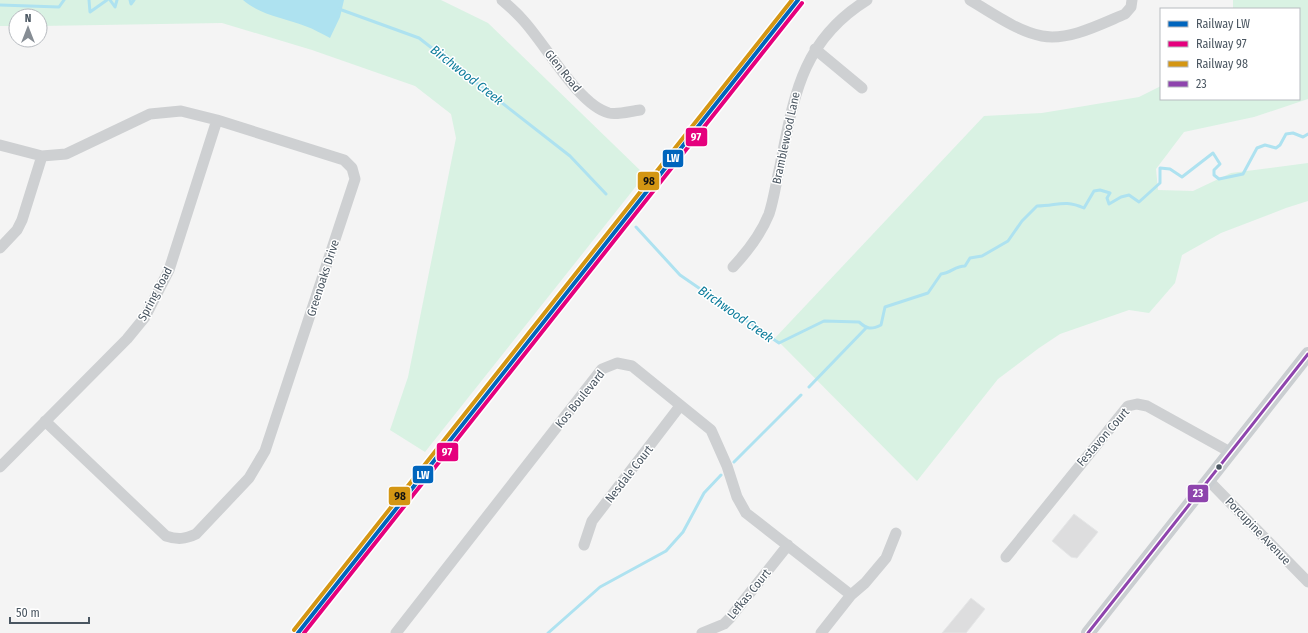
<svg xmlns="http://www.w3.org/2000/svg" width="1308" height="633" viewBox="0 0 1308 633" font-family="'Fira Sans Condensed',sans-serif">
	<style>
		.green { fill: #d9f2e3 }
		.water { fill: #aee2f0 }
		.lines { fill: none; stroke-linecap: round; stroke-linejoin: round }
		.stream { stroke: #aee2f0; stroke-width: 3 }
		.building { fill: #ddddde; stroke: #e5e6e7 }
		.minor { stroke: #ced0d2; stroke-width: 11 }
		.major { stroke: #caced1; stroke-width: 14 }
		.bus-1-casing { stroke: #fff; stroke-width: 6 }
		.bus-1 { stroke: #8e44ad; stroke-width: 3 }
		.rail-1-casing { stroke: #fff; stroke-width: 7 }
		.rail-2-casing { stroke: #fff; stroke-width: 7 }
		.rail-3-casing { stroke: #fff; stroke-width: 7 }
		.rail-1 { stroke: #0065bd; stroke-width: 4 }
		.rail-2 { stroke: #e5007d; stroke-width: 4 }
		.rail-3 { stroke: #d49613; stroke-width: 4 }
		.bus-dot { fill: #4a5661; stroke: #fff; stroke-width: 1.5 }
		.labels { text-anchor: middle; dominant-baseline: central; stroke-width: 3; stroke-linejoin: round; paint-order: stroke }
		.street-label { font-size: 12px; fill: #4a5661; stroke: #fff }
		.water-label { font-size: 13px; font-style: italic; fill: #0c7c9b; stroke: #fff }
		.line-badge { stroke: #fff; stroke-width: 1.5 }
		.badge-label { font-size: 11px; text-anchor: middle; font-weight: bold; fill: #fff }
		.pale-badge-label { font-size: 11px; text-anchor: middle; font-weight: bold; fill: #111 }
	</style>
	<rect width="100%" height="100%" fill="#f4f4f4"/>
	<path class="green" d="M0,0H441L488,23L645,175L425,452L390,430L408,377L456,138L451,114L415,86L312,50L222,23L40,26V16H16V26H0Z
		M1233,0H1308V99L1254,117L1184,132L1156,169L1158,190L1193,191L1231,173L1308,163V201L1286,208L1221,233L1182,255L1175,283L1149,313L1129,310L1060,334L1039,348L998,379L917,481L775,338L984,116L1042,113L1139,97L1161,86V99H1299V9H1233Z"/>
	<path class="water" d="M243,0H344L340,17L330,38C322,34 314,29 305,26C285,18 260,15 243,0Z"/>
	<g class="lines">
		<path class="stream" d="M89,0L90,12L107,0
			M110,0L115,7L117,0
			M130,0L131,4L134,0
			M0,5L59,7L64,0
			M339,9L419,38L570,156L606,194
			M636,227L680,275L779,343L824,321L859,322C867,329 871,330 881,325L885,307L928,293L941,274C951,273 955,266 965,266L970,258L982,256L1008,241L1022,221L1037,206C1057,206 1064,199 1084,208L1094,191L1100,190L1110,193L1107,198L1109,204L1121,197L1129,195L1139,202L1160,183V168L1170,169L1182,177L1213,153L1220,164L1214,170V175L1219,179L1243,174L1257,148L1265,145L1276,148L1280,145L1286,134L1293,133L1303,137L1308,134
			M809,387L866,328
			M734,462L801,395
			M548,633L600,587L666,551L683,532L704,493L721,475"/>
	</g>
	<path class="building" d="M1074,514L1098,532L1077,558L1071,557L1052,541Z
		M971,598L985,609L966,633H942Z"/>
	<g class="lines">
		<path class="minor" d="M502,0C509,6 516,12 522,19C545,43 578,105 609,113C618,115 631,111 640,110
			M970,0C992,13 1017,31 1042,36C1069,41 1101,24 1125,14L1131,7L1132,0
			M815,49L862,88
			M0,145L42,156L66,154L150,114L181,111L217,120L344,160L352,168L355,179L265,451L249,478L196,534C185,539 178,540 166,536L45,421
			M0,248L17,230L22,220L42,156
			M733,267C747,252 761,234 769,214C774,199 776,182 780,166C794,97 801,41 867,0
			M0,467L127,339L145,317L169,270L217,120
			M1208,480L1308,582
			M584,545L592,521L680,406
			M1006,557L1128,406L1137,404L1147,406L1230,452
			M396,633L602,369L617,363L632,366L711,430L727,466L737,497L746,513L851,595
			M702,633L724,624L730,618L788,545
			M821,633L851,595L865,583L886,558L896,533"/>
		<path class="major" d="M1088,633L1308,354"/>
		<defs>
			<path id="bus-1" d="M1088,633L1308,354"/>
		</defs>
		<use href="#bus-1" class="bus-1-casing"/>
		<use href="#bus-1" class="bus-1"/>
		<defs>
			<path id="rail-1" d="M298,633L798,0"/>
			<path id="rail-2" d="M304,633L802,3"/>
			<path id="rail-3" d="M294,630L792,0"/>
		</defs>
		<use href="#rail-1" class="rail-1-casing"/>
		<use href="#rail-2" class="rail-2-casing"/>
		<use href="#rail-3" class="rail-3-casing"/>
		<use href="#rail-1" class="rail-1"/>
		<use href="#rail-2" class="rail-2"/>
		<use href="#rail-3" class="rail-3"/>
	</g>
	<circle class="bus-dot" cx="1219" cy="467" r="3.5"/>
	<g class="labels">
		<g class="street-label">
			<text transform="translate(563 71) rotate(51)">Glen Road</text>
			<text transform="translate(786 138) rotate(-78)">Bramblewood Lane</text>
			<text transform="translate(323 278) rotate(-72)">Greenoaks Drive</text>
			<text transform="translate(155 294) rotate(-62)">Spring Road</text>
			<text transform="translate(580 399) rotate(-51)">Kos Boulevard</text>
			<text transform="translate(1103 437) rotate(-49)">Festavon Court</text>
			<text transform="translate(629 474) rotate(-52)">Nesdale Court</text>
			<text transform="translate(1258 531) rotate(46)">Porcupine Avenue</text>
			<text transform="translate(749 594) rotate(-51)">Lefkas Court</text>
		</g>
		<g class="water-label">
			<text transform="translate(467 75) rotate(38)">Birchwood Creek</text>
			<text transform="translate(736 314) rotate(35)">Birchwood Creek</text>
		</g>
	</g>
	<g class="line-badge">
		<rect x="685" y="127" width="23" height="20" rx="4" fill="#e5007d"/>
		<rect x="662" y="149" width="22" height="19" rx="4" fill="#0065bd"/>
		<rect x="637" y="171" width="23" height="20" rx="4" fill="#d49613"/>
		<rect x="436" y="442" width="23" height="20" rx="4" fill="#e5007d"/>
		<rect x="412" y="465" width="22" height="19" rx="4" fill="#0065bd"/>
		<rect x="1187" y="484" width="22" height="19" rx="4" fill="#8e44ad"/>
		<rect x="388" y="486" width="23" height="20" rx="4" fill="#d49613"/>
	</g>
	<g class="badge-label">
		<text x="696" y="141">97</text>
		<text x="673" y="162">LW</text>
		<text x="447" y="456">97</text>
		<text x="423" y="479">LW</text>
		<text x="1198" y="497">23</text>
	</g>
	<g class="pale-badge-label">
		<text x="649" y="185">98</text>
		<text x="400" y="500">98</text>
	</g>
	<rect x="1160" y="8" width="140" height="92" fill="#ffffff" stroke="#b7bbc0"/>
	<rect x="1168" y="21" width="20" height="6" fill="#0065bd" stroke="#b7bbc0"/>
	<text x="1196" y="28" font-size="12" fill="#4a5661">Railway LW</text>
	<rect x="1168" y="41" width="20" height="6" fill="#e5007d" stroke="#b7bbc0"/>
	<text x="1196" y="48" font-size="12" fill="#4a5661">Railway 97</text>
	<rect x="1168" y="61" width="20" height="6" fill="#d49613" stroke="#b7bbc0"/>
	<text x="1196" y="68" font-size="12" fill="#4a5661">Railway 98</text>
	<rect x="1168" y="81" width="20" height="6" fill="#8e44ad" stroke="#b7bbc0"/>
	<text x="1196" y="88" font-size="12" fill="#4a5661">23</text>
	<g transform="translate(28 28)"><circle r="19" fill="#ffffff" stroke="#b7bbc0"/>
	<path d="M0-3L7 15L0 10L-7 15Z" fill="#868d94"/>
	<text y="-6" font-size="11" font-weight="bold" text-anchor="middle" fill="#4a5661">N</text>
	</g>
	<path d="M10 617v6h79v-6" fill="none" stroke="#4a5661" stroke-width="2"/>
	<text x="16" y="617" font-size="12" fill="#4a5661" stroke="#ffffff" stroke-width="3" paint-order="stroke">50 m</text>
</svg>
